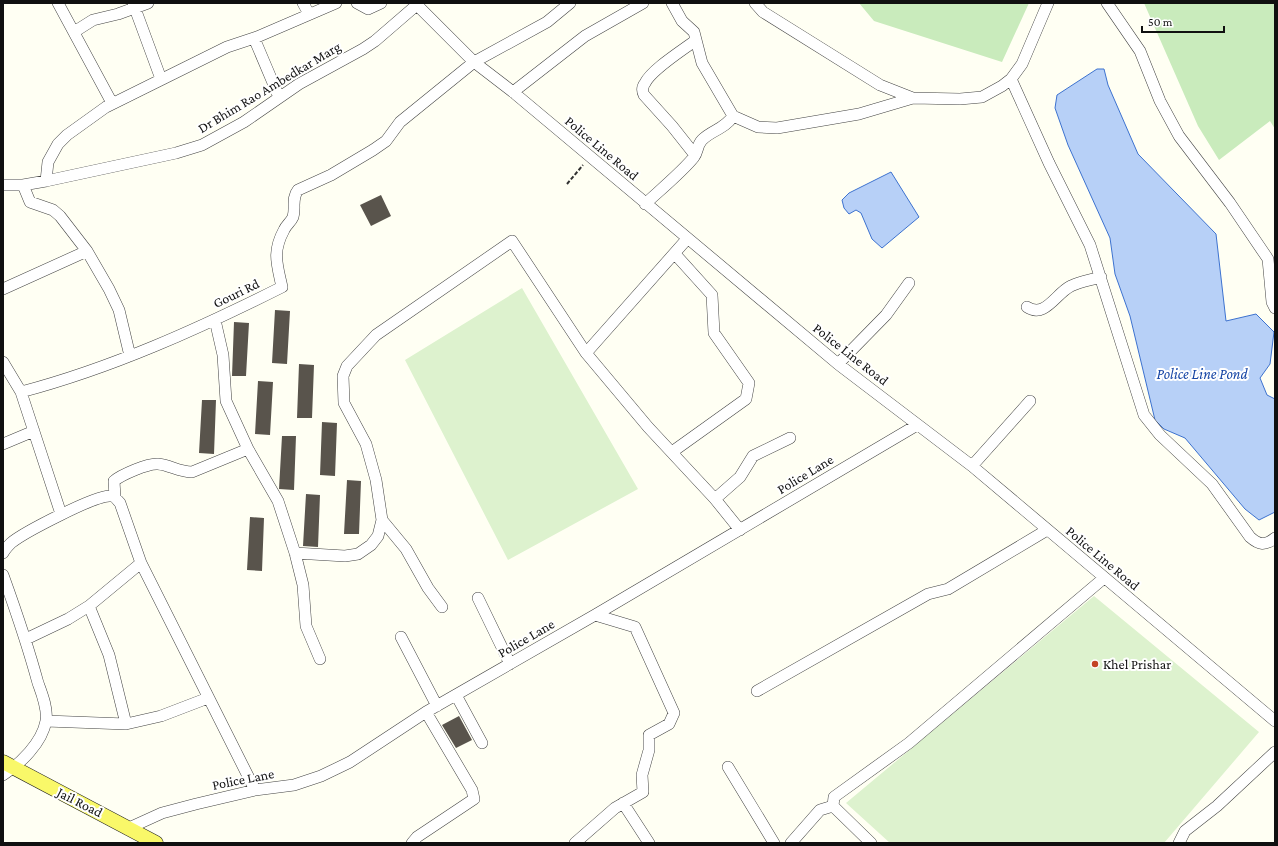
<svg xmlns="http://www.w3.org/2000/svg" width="1278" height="846" viewBox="0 0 1278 846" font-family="'Crimson Pro',serif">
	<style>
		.green { fill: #c9ebbc }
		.pitch { fill: #ddf2ce }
		.water { fill: #b7d0f7; stroke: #3d72cf }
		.building { fill: #59544c }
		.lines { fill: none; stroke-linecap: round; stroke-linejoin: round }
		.minor-casing { stroke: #434343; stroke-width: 12 }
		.major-casing { stroke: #212121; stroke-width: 15 }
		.path { stroke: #323232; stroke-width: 2; stroke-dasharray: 4 2; stroke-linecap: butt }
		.minor { stroke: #fff; stroke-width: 11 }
		.major { stroke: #f9f869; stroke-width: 14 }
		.poi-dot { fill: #c34325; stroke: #fff; stroke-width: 1.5 }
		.labels { text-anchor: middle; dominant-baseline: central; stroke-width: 4; stroke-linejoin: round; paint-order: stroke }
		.street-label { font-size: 14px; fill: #101010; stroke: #fff }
		.poi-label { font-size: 14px; fill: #101010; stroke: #fff; text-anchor: start }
		.water-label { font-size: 15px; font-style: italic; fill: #1645a5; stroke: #fff }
	</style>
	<rect width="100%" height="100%" fill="#fffff3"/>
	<path class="green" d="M859,3H1029L1002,62L874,21Z
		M1144,3H1275V129L1270,121L1219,160L1198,126Z"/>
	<path class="pitch" d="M522,288L638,489L508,560L405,360Z
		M1094,596L1259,732L1164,843H890L846,803Z"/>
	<path class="water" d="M1097,69H1104L1108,85L1138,154L1216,234L1226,321L1256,314L1274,332L1270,364L1260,378L1267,395L1275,399V512L1259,520L1245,509L1185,438L1164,429L1155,420L1130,316L1115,274L1110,238L1068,145L1055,108L1057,95Z
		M891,172L919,217L882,248L872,239L861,213L856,210L849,214L844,208L842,200L849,193Z"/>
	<path class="building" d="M381,195L391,216L371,226L360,205Z
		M275,310L290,311L287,364L272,363Z
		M234,322L249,323L246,376H232Z
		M299,364L314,365L312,418H297Z
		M258,381L273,382L270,435L255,434Z
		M202,400H216L214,454L199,453Z
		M322,422L337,423L335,476L320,475Z
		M282,436H296L294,490L279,489Z
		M347,480L361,481L359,534H344Z
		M306,494L320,495L318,547L303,546Z
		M250,517L264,518L262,571L247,570Z
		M459,716L472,740L456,748L442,725Z"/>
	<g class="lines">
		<defs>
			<path id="minor" d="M58,3L112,103
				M133,3L161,79
				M303,3L309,14
				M357,3L368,9L381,3
				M415,3L474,62L513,92L838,364L972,466L1275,721
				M755,3L763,12L880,85L913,98L960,99L982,97L1002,86L1011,79L1022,64L1048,3
				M1107,3L1140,51L1160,101L1179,136L1230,203L1268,259L1272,302L1275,308
				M74,32L93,20L118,14L148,3
				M254,38L279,97
				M1011,79L1049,163L1090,245L1144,415L1160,435L1212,484L1250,537C1259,545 1265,546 1275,538
				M513,92L585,36L643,3
				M733,116L758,127L777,128L859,114L913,98
				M695,155L672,126L644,95C642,91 642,87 645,83C652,69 683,50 696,40
				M46,181L48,162L58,144L67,135L106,107L227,47L257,37L336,3
				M3,185H23L46,181L176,153L202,145L244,122L299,84L363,49L375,41L419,3
				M23,185L30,202L53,210L60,216L87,251L109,289L119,310L130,356
				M645,204C659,191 683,171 694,157C698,152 697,145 702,140C712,130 725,129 733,116L702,63L694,32L682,21L672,3
				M3,289L87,251
				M1027,307C1045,319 1056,293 1071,286C1080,281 1091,280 1101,277
				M215,320L223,355L226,401L248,449L278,501L295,553L303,585L306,626L320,659
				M586,353L687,239
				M3,362L21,392
				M838,364L886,315L909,283
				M3,444L34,431
				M672,452L746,399L749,383L714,333L712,295L675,254
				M972,466L1030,401
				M115,497L114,481C121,475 148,463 158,464C170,465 179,472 192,472L248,449
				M715,499L740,477L753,456L790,438
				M61,514L21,392C112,368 198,329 282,287C277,264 272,252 284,230C286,225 291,222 293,217C296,208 291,199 298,190L331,175L373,150L386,141L400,122L474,62L547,22L570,3
				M382,520L406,549L428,588L442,607
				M3,553C5,549 8,546 11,543C23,533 97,494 111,496C115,496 117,500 120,503L141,563L255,790
				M295,553L345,556L358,554L371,545L378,536L382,520L376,480L366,444L344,403L343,376L347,366L376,335L512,241L586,353L648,427L715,499L740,530
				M3,575C16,611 28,646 38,683C42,694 48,709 46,721C42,743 20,764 3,775
				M478,598L510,664
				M89,606L109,655L126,724
				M401,637L437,706
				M26,639L68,619L89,606L141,563
				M757,691L928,594L948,589L1047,530
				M456,695L482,743
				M46,721L126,724L161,716L208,698
				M728,767L774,843
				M623,803L649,843
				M833,806L871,843
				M129,828L162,813L196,804L255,790L294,785L321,776L350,762L426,712L595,615L917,425
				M412,843L417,837L474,799L472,790L426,712
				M575,843L615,808L643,792L642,775L649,750V735L669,724L674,713L635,627L595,615
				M791,843L820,810L833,806L834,797L909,743L1104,578
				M1179,843L1185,831L1217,806L1275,752"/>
			<path id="major" d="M3,762L156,843"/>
		</defs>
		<use href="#minor" class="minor-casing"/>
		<use href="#major" class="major-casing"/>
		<path class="path" d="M567,184L583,165"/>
		<use href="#minor" class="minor"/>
		<use href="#major" class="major"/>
	</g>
	<circle class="poi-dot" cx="1095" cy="664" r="4"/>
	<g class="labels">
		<g class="street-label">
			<text transform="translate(269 87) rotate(-31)">Dr Bhim Rao Ambedkar Marg</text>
			<text transform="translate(602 148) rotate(40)">Police Line Road</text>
			<text transform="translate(236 293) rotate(-26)">Gouri Rd</text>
			<text transform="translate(851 354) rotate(38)">Police Line Road</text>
			<text transform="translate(805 474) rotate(-31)">Police Lane</text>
			<text transform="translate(1103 558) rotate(40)">Police Line Road</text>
			<text transform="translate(526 638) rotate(-30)">Police Lane</text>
			<text transform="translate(243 779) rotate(-11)">Police Lane</text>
			<text transform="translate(80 802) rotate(27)">Jail Road</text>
		</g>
		<g class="poi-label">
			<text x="1103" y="664">Khel Prishar</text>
		</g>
		<g class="water-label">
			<text x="1202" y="374">Police Line Pond</text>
		</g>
	</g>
	<rect width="1278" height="846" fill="none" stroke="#101010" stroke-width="8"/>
	<path d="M1142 26v6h82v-6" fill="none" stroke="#101010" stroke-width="2"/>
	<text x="1148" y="26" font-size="12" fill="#101010" stroke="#ffffff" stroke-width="3" paint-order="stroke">50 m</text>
</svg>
